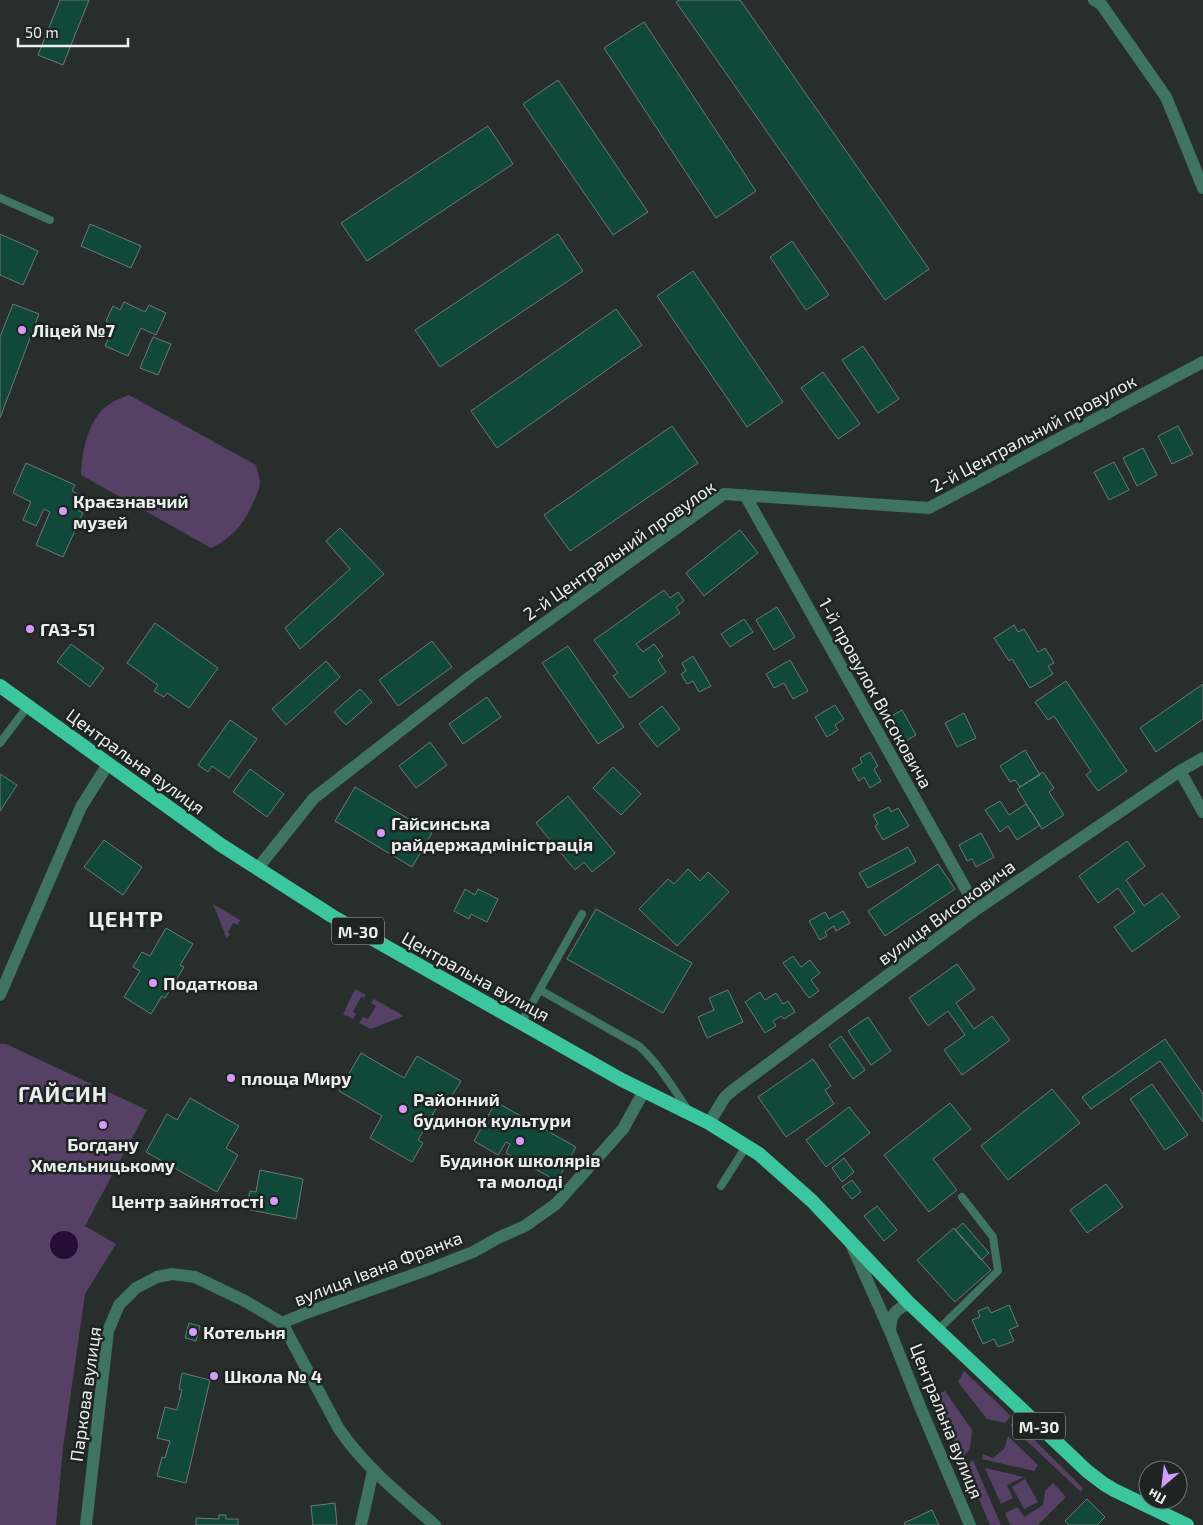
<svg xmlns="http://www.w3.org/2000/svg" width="1203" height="1525" viewBox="0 0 1203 1525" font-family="'Exo 2',sans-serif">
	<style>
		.green { fill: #564065 }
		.water { fill: #270c35 }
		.building { fill: #10493a; stroke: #707875 }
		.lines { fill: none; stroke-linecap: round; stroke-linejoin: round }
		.service { stroke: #3f7362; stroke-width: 8 }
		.minor { stroke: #3f7362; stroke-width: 12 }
		.tertiary { stroke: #3f7362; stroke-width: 12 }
		.trunk { stroke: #3cc6a0; stroke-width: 14 }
		.poi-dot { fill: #d59bfa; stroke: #1e2422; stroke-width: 2 }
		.labels { text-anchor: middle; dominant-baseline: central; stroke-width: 5; stroke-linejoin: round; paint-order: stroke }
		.shield { fill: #1e2422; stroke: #adb1af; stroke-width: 1 }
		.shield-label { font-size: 16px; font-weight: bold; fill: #eaeeec }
		.poi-label { font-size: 18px; font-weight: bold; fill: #eaeeec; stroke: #1e2422; text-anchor: start }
		.street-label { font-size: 18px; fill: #eaeeec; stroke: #1e2422 }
		.district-label { font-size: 22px; font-weight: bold; letter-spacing: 1px; fill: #eaeeec; stroke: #1e2422 }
	</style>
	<rect width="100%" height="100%" fill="#272e2b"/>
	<path class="green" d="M129,395L256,465C257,470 259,476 260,481C260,488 256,497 253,503C244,524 231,539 211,548L81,475C82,453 86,429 101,411C108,403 119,399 129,395Z
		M213,904L240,920L238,925L233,923L228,932L230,934L227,939Z
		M355,989L366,995L364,998L361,997L353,1012L356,1014L353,1019L343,1014Z
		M374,999L404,1016L371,1029L359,1023L363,1017L368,1019L376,1006L371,1003Z
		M0,1044H6L147,1110L85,1226L116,1244L85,1294L63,1448L56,1525H0Z
		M964,1371L1011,1416L1005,1423L987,1419L958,1382Z
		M945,1391L972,1430L970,1449L961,1459L935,1395Z
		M1015,1421L1083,1488L1081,1492L1010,1425Z
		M1008,1436L1038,1465L1034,1471L982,1459L983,1454L993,1458L1004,1449Z
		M973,1460L1001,1525H990L965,1467Z
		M985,1468L1024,1477L1007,1485L1013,1498L1001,1504Z
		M1025,1479L1038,1502L1024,1509L1012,1487Z
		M1053,1483L1066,1497L1038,1525H1010L1005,1513L1018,1507L1024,1517L1043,1505L1045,1491Z"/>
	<path class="water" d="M50 1245a14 14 0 1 1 28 0a14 14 0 1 1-28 0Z"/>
	<path class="building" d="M60,0H89L63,65L38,55Z
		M679,0H740L929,269L885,300L676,2Z
		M644,22L756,191L716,218L604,48Z
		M558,80L648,212L613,235L523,104Z
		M488,126L513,164L367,261L341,223Z
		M90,224L141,246L131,268L81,246Z
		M0,234L38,251L23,285L0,275Z
		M558,234L583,271L440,367L415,330Z
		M792,241L829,295L806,310L770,257Z
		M693,271L783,402L747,427L657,296Z
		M124,302L145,312L149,305L166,313L156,335L141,328L128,356L105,346L115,325L106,321L113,306L120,310Z
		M13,304L39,314L0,418V337Z
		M616,309L642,345L497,448L471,411Z
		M153,337L171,344L158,375L140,368Z
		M863,346L899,399L878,413L842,360Z
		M823,372L860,424L838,439L801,388Z
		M672,426L698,463L570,551L544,515Z
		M1178,426L1193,454L1172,464L1158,436Z
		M1143,448L1157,475L1137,486L1123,458Z
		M1114,462L1129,490L1109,500L1094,472Z
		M26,463L75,485L72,491L82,496L76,509L83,513L63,557L36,545L50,512L44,509L36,526L23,520L31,502L13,493Z
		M340,528L384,574L300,649L285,628L350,569L326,541Z
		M740,530L758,553L704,596L686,573Z
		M664,590L670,598L678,592L684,601L676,607L680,613L636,644L643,652L654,644L663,656L658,660L666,672L630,698L613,676L618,673L594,640Z
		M777,607L795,637L774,650L756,620Z
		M744,619L753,632L730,647L721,634Z
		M155,623L218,668L189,708L167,693L164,697L154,691L158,685L127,663Z
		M1014,625L1018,632L1024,629L1038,652L1045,648L1054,663L1048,666L1053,674L1030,688L1012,659L1009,661L994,638Z
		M432,641L452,667L398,706L379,680Z
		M71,644L104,668L90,687L57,662Z
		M568,646L624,727L598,744L542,663Z
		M693,656L711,686L699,692L693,681L687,684L681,674L686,671L682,663Z
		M790,660L808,691L793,699L784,683L774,688L766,674Z
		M326,661L340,677L286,725L272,709Z
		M1066,681L1127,771L1098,791L1086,775L1091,771L1054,716L1048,720L1035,702Z
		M1203,684V719L1156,752L1140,728Z
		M360,689L372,702L346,725L334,712Z
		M487,697L501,717L463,744L449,724Z
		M835,705L844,719L835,725L838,730L827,737L815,717Z
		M662,706L680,729L657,747L639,724Z
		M902,710L916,735L897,746L883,721Z
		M964,713L976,738L957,747L945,723Z
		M230,720L257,739L229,778L212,766L208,772L198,765Z
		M430,742L447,765L416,788L399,766Z
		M1025,750L1040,775L1020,787L1015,780L1010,782L1000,766Z
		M870,752L878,766L874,769L881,781L870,788L864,777L859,781L852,769L862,763L860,758Z
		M613,767L641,794L621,815L593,788Z
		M250,769L284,794L267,817L233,792Z
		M1043,772L1054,788L1049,792L1064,815L1042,829L1017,789Z
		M0,774L17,785L0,811Z
		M355,787L432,833L412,867L335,821Z
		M568,796L615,853L592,872L584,862L575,870L536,823Z
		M1000,801L1009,815L1026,804L1040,825L1017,840L1008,826L1000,832L985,810Z
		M889,807L891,812L898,808L909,826L883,840L875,826L878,824L873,815Z
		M981,833L994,857L976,867L972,859L967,861L959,845Z
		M104,840L142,867L123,895L84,867Z
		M1127,841L1145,866L1126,880L1144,906L1162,893L1180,917L1132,952L1114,927L1135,912L1118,888L1098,903L1079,876Z
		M908,847L916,862L868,888L859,873Z
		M938,864L955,889L885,936L868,911Z
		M688,869L700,881L708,872L729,892L677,946L639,909L668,879L674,884Z
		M465,889L475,895L478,889L498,899L487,922L471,914L469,919L454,911Z
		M596,909L692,963L663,1013L567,959Z
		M843,911L850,923L836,931L834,926L825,932L827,936L820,940L809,921L825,912L829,919Z
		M166,928L193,944L180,965L184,967L165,998L162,996L151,1014L124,997L140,971L133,967L142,952L150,956Z
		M793,956L801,967L810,960L820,973L811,980L819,991L809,998L783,963Z
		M957,964L975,989L956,1003L974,1029L992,1016L1010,1040L962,1075L944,1050L965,1035L948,1011L928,1026L909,998Z
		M728,990L743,1022L707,1038L698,1017L714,1010L709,998Z
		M760,992L765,1000L776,993L783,1004L788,1001L795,1012L784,1019L781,1016L773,1021L776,1026L765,1033L745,1002Z
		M868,1017L891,1051L871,1065L848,1031Z
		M841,1036L865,1070L853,1079L829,1045Z
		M1165,1039L1203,1094V1122L1160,1061L1091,1109L1082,1097Z
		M361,1053L404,1078L417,1056L461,1081L448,1102L442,1098L418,1140L423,1143L412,1162L370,1138L382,1116L339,1091Z
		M813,1059L831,1086L825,1090L834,1104L786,1137L758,1097Z
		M1152,1084L1188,1135L1165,1150L1130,1099Z
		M1052,1089L1080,1123L1008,1180L981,1146Z
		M190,1098L239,1126L226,1148L238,1155L217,1192L146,1152L167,1114L177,1120Z
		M496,1102L576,1147L557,1181L506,1153L510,1144L506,1142L498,1155L474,1141Z
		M950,1103L971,1129L933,1159L957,1190L929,1212L884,1155Z
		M849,1107L870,1133L826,1167L806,1140Z
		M844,1158L854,1172L842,1182L832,1168Z
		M260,1170L303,1179L296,1219L246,1209L250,1191L256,1192Z
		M852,1180L861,1192L852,1199L842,1187Z
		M1106,1184L1123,1207L1087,1233L1070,1210Z
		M877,1206L897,1230L884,1241L864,1216Z
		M963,1223L989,1253L981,1260L955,1230Z
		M954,1228L991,1270L955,1302L917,1260Z
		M1009,1305L1018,1326L1009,1330L1014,1341L998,1347L994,1339L983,1344L972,1320L980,1317L978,1311L988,1307L991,1313Z
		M189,1323L200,1326L196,1341L185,1338Z
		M182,1373L210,1380L186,1483L157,1476L162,1457L165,1458L170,1441L157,1438L165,1407L177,1410L182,1390L179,1389Z
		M1087,1499L1105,1517L1097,1525H1069L1065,1521Z
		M335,1503L337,1525H313L311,1506Z
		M932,1510L939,1525H905L904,1523Z
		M219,1515H226V1519H238V1525H196V1518L219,1519Z"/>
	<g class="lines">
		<path class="service" d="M0,198L50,220
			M0,743L28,706
			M540,990L639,1046C659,1064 673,1088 688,1110
			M521,1023L582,914
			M721,1186L747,1145
			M938,1330L998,1271L993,1237L962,1197"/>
		<path class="minor" d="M1094,0L1101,4L1166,97L1203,188
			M745,495L977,909
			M1180,771L1203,758
			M257,869L314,798L471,676L724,494L929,508L1203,362
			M0,995L81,807L108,764
			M709,1123L725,1097L733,1090L977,909L1180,771L1203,812
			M282,1323L339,1429C365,1467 400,1495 435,1525
			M361,1525L373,1471"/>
		<path class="tertiary" d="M851,1244L890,1331L921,1409L970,1525
			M890,1331C891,1314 894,1311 909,1303
			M86,1525L108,1331L119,1305L136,1288L157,1277L172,1274L195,1277L245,1301L282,1323L306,1313L432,1268L473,1252L498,1238L525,1226L556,1204L623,1129L644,1091"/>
		<path class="trunk" d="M0,686L221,845L332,916L622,1080L709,1123L759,1154L812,1201L909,1303L1087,1471L1104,1484L1114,1490L1187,1525"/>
	</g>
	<g class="poi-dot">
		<circle cx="22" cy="330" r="5"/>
		<circle cx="63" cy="511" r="5"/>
		<circle cx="30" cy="629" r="5"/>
		<circle cx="381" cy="833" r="5"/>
		<circle cx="153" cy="983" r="5"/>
		<circle cx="231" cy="1078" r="5"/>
		<circle cx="403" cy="1109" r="5"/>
		<circle cx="103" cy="1125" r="5"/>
		<circle cx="520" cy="1141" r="5"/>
		<circle cx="274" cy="1201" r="5"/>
		<circle cx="193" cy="1332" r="5"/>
		<circle cx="214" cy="1376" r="5"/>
	</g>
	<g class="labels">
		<g class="shield">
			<rect x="332" y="917.5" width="52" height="27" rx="4"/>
			<rect x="1013" y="1412.5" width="52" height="27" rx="4"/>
		</g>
		<g class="shield-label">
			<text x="358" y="931">М-30</text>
			<text x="1039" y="1426">М-30</text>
		</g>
		<g class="poi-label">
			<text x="32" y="330">Ліцей №7</text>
			<text x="73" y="501">Краєзнавчий<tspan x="73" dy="21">музей</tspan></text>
			<text x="40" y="629">ГАЗ-51</text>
			<text x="391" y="823">Гайсинська<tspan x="391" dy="21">райдержадміністрація</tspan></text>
			<text x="163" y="983">Податкова</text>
			<text x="241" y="1078">площа Миру</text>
			<text x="413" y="1099">Районний<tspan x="413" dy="21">будинок культури</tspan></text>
			<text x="103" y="1144" text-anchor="middle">Богдану<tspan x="103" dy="21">Хмельницькому</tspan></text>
			<text x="520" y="1160" text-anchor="middle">Будинок школярів<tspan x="520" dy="21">та молоді</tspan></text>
			<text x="264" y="1201" text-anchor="end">Центр зайнятості</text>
			<text x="203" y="1332">Котельня</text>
			<text x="224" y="1376">Школа № 4</text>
		</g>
		<g class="street-label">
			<text transform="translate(1033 433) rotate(-28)">2-й Центральний провулок</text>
			<text transform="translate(619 550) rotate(-35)">2-й Центральний провулок</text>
			<text transform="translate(876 693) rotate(61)">1-й провулок Високовича</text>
			<text transform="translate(136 761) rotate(36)">Центральна вулиця</text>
			<text transform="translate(946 912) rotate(-36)">вулиця Високовича</text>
			<text transform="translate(476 976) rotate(29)">Центральна вулиця</text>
			<text transform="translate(378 1268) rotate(-21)">вулиця Івана Франка</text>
			<text transform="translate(85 1394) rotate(-82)">Паркова вулиця</text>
			<text transform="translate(947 1421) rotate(68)">Центральна вулиця</text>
		</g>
		<g class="district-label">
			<text x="126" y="918">ЦЕНТР</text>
			<text x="63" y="1093">ГАЙСИН</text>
		</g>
	</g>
	<g transform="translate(1163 1485) rotate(208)"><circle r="24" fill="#1e2422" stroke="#707573"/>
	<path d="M0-4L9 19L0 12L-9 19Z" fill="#d59bfa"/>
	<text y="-8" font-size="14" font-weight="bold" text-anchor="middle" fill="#eaeeec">Пн</text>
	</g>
	<path d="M18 38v8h110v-8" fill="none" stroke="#eaeeec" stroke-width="2.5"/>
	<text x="25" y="38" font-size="15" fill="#eaeeec" stroke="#1e2422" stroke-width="4" paint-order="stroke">50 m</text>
</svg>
